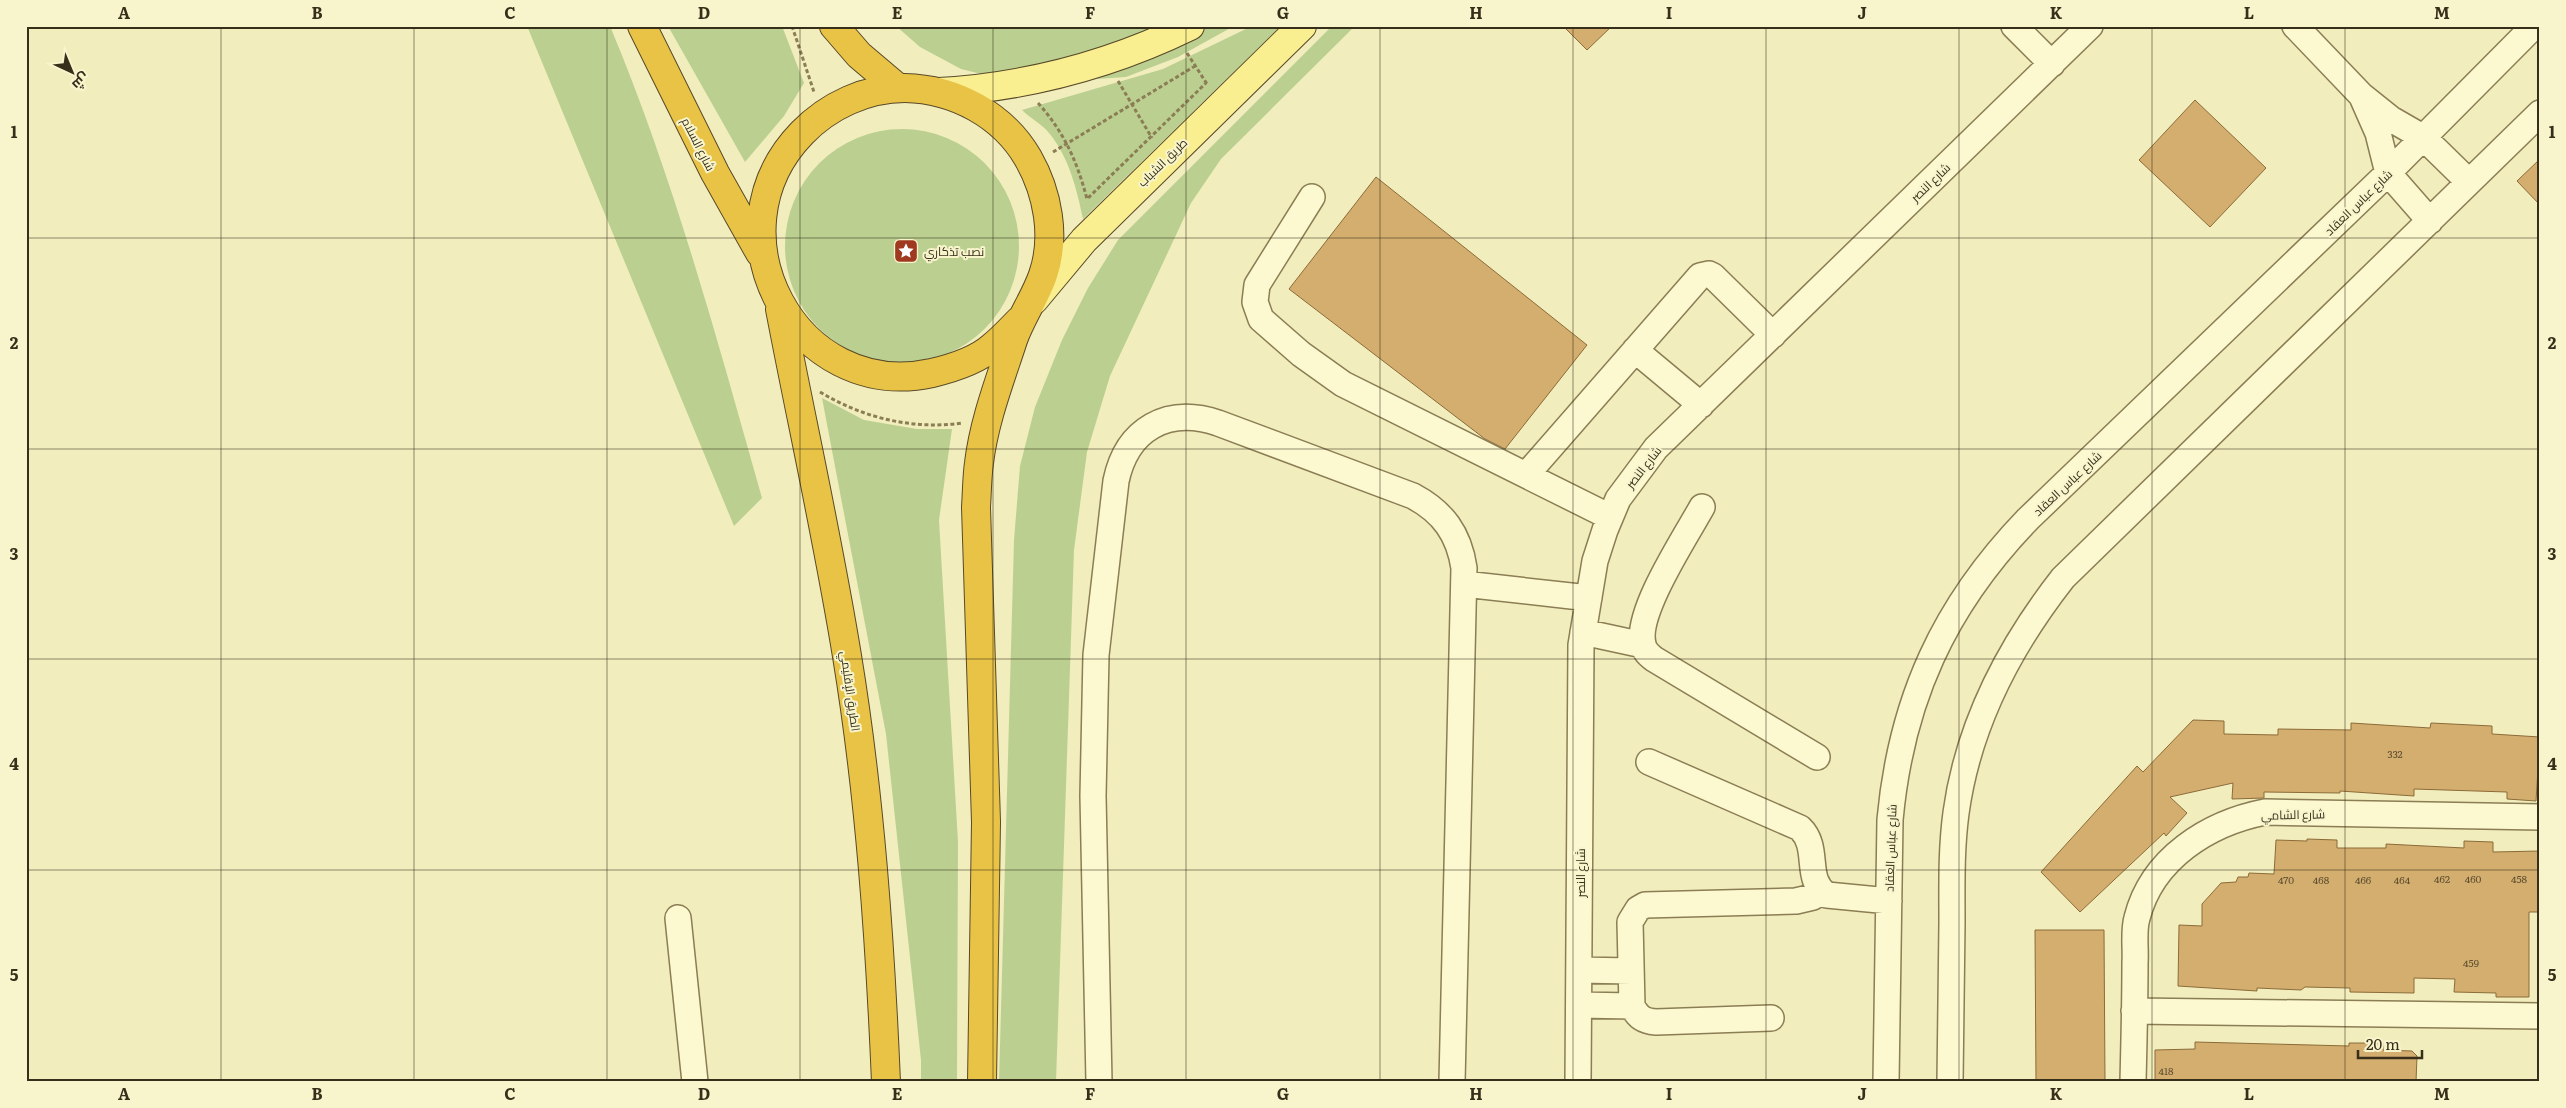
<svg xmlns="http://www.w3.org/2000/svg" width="2566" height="1108" viewBox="0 0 2566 1108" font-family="Literata,Cairo,serif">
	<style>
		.green { fill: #bbd090 }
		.building { fill: #d3ae6f; stroke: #8c6b38 }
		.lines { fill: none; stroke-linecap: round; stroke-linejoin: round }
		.minor-casing { stroke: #8b7d54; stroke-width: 28 }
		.major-casing { stroke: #584929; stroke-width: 30 }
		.highway-casing { stroke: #584929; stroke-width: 30 }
		.path { stroke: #8b7d54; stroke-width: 3; stroke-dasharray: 4 2.5; stroke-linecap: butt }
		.minor { stroke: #fcf8d0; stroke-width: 25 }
		.major { stroke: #f9ee90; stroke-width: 28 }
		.highway { stroke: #e9c345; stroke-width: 28 }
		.grid { fill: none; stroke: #382f1b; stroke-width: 1; stroke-opacity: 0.55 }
		.labels { text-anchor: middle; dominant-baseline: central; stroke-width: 4; stroke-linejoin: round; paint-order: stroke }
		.number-label { font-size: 10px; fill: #5f4f30 }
		.street-label { font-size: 12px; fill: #382f1b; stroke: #f8f5cd }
		.poi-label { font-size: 12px; fill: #382f1b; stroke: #f8f5cd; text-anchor: start }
		.neatline { fill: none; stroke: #382f1b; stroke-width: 2 }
		.grid-label { font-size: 16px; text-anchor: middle; font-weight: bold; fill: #382f1b }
	</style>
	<rect width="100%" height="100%" fill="#f1edbd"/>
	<path class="green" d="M527,26H610C674,179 717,339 762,498L734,526Z
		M668,26H782L804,83L784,116L745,162Z
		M896,26H1234L1178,57L1126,77L1022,84L961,69L920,47Z
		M1252,26H1281L1083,219C1077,190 1069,157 1049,133C1042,124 1030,118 1022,110L1163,69Z
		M1332,26H1355L1221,159L1191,203L1110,376L1087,452L1074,550L1056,1082H999L1014,540L1020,466L1035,407L1062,340L1088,288L1118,240Z
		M785 246a117 117 0 1 1 234 0a117 117 0 1 1-234 0Z
		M822,398L864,420L917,429H952L939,520L958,842L957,1082H921V1060L886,734Z"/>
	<path class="building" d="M1563,26H1612L1587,50Z
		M2195,100L2266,168L2210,227L2139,160Z
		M2540,159V205L2517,181Z
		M1376,177L1587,345L1505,449L1485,439L1289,289Z
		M2193,720L2224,721V734L2278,735V729L2351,730V723L2430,728L2431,723L2492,726V734L2540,737L2536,801L2507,799V792L2414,789V796L2340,791V793L2264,792V798L2232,799L2233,783L2170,797L2187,813L2166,836L2164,833L2080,912L2041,872L2137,766L2143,772Z
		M2307,839L2337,840V848H2386V844L2464,848V841L2493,842V852L2540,851V912H2529V997H2496V993L2454,992L2455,979L2414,978V993L2350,992V988L2305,987L2301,990L2257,988V991L2178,986L2179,925L2202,926V904L2221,883L2236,882L2238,877H2248L2249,873L2274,874L2276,840L2307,841Z
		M2035,930H2104L2105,1082H2036Z
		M2195,1042L2349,1046V1043H2383V1050L2412,1051L2417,1056L2416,1082H2155V1050L2195,1049Z"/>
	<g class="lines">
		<defs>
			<path id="minor" d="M2014,26L2052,64
				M2295,26L2361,95L2391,119L2424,138L2469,182
				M2363,99L2378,133L2388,173L2430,221
				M1312,197L1257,285L1255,302L1261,319L1301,354L1343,384L1610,517
				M1635,350L1701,405
				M1527,474L1700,276L1709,274L1713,276L1773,335
				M1702,507C1686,536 1635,613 1643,644C1644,651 1649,655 1654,659L1817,757
				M1464,584L1589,598
				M1583,632L1643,645
				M1649,762L1800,828C1821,848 1803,879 1827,895L1889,901
				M678,918L695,1082
				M1579,970L1631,971
				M1579,1005L1632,1006
				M2134,1011L2540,1016
				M1771,1018L1656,1022C1643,1021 1638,1017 1632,1006L1630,922L1638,909L1645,905L1796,901L1813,897L1821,891
				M1099,1082L1093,796L1096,655L1116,481C1127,429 1167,406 1218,423L1413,496C1443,512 1459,534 1464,568L1452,1082
				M1578,1082L1581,645L1595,561L1605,530L1618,499L1656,448L2090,26
				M1886,1082L1890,820C1901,700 1944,606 2028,519L2388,173L2534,26
				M1950,1082C1951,1029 1951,976 1952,923C1952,886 1951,850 1956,813C1968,725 2009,647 2063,578L2540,113
				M2133,1082C2134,1042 2135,1003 2135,963C2136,949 2133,931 2137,918C2152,858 2209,823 2265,812L2540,817"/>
			<path id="major" d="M939,92C1026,87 1112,64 1190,26
				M1034,300L1084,240L1302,26"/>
			<path id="highway" d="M642,26L715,173L760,253
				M834,26L859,55L898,88
				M780,309C802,424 828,539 847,656C870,796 880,940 886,1082
				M982,1082L986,822L976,507C977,492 977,477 979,463C984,421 1000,380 1013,340C1021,317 1035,298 1043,275C1056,237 1048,193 1028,158C1003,115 955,89 905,88C866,88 828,106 802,133C705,233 796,403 932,373C953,368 976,361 992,347C1002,339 1011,329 1020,320"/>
		</defs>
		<use href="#minor" class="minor-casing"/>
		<use href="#major" class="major-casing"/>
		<use href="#highway" class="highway-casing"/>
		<path class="path" d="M792,26L814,92
			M1187,53L1207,84
			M1118,81L1152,138
			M1038,103C1064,132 1077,161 1087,199L1206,83
			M1053,152L1195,66
			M820,392C863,418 913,430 963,423"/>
		<use href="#minor" class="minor"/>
		<use href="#major" class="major"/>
		<use href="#highway" class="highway"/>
	</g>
	<path class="grid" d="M221,26V1082M414,26V1082M607,26V1082M800,26V1082M993,26V1082M1186,26V1082M1380,26V1082M1573,26V1082M1766,26V1082M1959,26V1082M2152,26V1082M2345,26V1082M26,238H2540M26,449H2540M26,659H2540M26,870H2540"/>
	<defs>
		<symbol id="sight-square" viewBox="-11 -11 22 22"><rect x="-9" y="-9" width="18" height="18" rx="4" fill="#9f391f" stroke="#f8f5cd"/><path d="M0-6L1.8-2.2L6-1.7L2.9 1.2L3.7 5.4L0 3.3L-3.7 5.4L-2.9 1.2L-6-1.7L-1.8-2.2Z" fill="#fff"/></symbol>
	</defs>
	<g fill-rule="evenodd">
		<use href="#sight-square" x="892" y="237" width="28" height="28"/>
	</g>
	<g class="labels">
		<g class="number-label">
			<text x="2395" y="753">332</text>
			<text x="2442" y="878">462</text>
			<text x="2473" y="878">460</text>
			<text x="2519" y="878">458</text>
			<text x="2286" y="879">470</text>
			<text x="2321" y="879">468</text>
			<text x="2363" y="879">466</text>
			<text x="2402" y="879">464</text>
			<text x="2471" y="962">459</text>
			<text x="2166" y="1070">418</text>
		</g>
		<g class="street-label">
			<text transform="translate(699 144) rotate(63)">شارع السلام</text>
			<text transform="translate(1162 162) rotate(-44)">طريق الشباب</text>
			<text transform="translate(1930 182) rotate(-44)">شارع النصر</text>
			<text transform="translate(2358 202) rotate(-44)">شارع عباس العقاد</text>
			<text transform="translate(1643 467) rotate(-52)">شارع النصر</text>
			<text transform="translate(2067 483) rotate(-43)">شارع عباس العقاد</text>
			<text transform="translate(851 691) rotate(82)">الطريق الإقليمي</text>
			<text transform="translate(2293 814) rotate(-1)">شارع الشامي</text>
			<text transform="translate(1890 848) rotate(-88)">شارع عباس العقاد</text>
			<text transform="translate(1580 873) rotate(-90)">شارع النصر</text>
		</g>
		<g class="poi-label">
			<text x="924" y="251">نصب تذكاري</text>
		</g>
	</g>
	<rect width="2566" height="1108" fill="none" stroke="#f8f5cd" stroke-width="55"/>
	<g transform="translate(72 72) rotate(136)" stroke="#f8f5cd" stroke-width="4" paint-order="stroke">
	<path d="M0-4L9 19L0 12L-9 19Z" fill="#382f1b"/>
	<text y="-8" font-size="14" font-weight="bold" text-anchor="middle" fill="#382f1b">ش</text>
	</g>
	<path d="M2358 1050v8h64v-8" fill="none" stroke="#382f1b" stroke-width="2.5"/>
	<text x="2366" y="1050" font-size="15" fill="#382f1b" stroke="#f8f5cd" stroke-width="4" paint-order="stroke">20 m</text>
	<rect x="28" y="28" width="2510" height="1052" class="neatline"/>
	<g class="grid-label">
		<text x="124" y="19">A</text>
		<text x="317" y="19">B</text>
		<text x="510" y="19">C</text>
		<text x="704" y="19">D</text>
		<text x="897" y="19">E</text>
		<text x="1090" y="19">F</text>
		<text x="1283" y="19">G</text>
		<text x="1476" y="19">H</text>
		<text x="1669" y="19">I</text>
		<text x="1862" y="19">J</text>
		<text x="2056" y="19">K</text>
		<text x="2249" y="19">L</text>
		<text x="2442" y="19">M</text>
		<text x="14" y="138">1</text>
		<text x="2552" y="138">1</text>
		<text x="14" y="349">2</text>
		<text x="2552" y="349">2</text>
		<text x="14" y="560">3</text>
		<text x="2552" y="560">3</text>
		<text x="14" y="770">4</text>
		<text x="2552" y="770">4</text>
		<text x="14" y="981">5</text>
		<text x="2552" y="981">5</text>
		<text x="124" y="1100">A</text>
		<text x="317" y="1100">B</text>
		<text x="510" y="1100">C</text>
		<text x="704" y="1100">D</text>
		<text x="897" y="1100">E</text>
		<text x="1090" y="1100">F</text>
		<text x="1283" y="1100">G</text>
		<text x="1476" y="1100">H</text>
		<text x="1669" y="1100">I</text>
		<text x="1862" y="1100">J</text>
		<text x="2056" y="1100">K</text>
		<text x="2249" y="1100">L</text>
		<text x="2442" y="1100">M</text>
	</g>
</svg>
